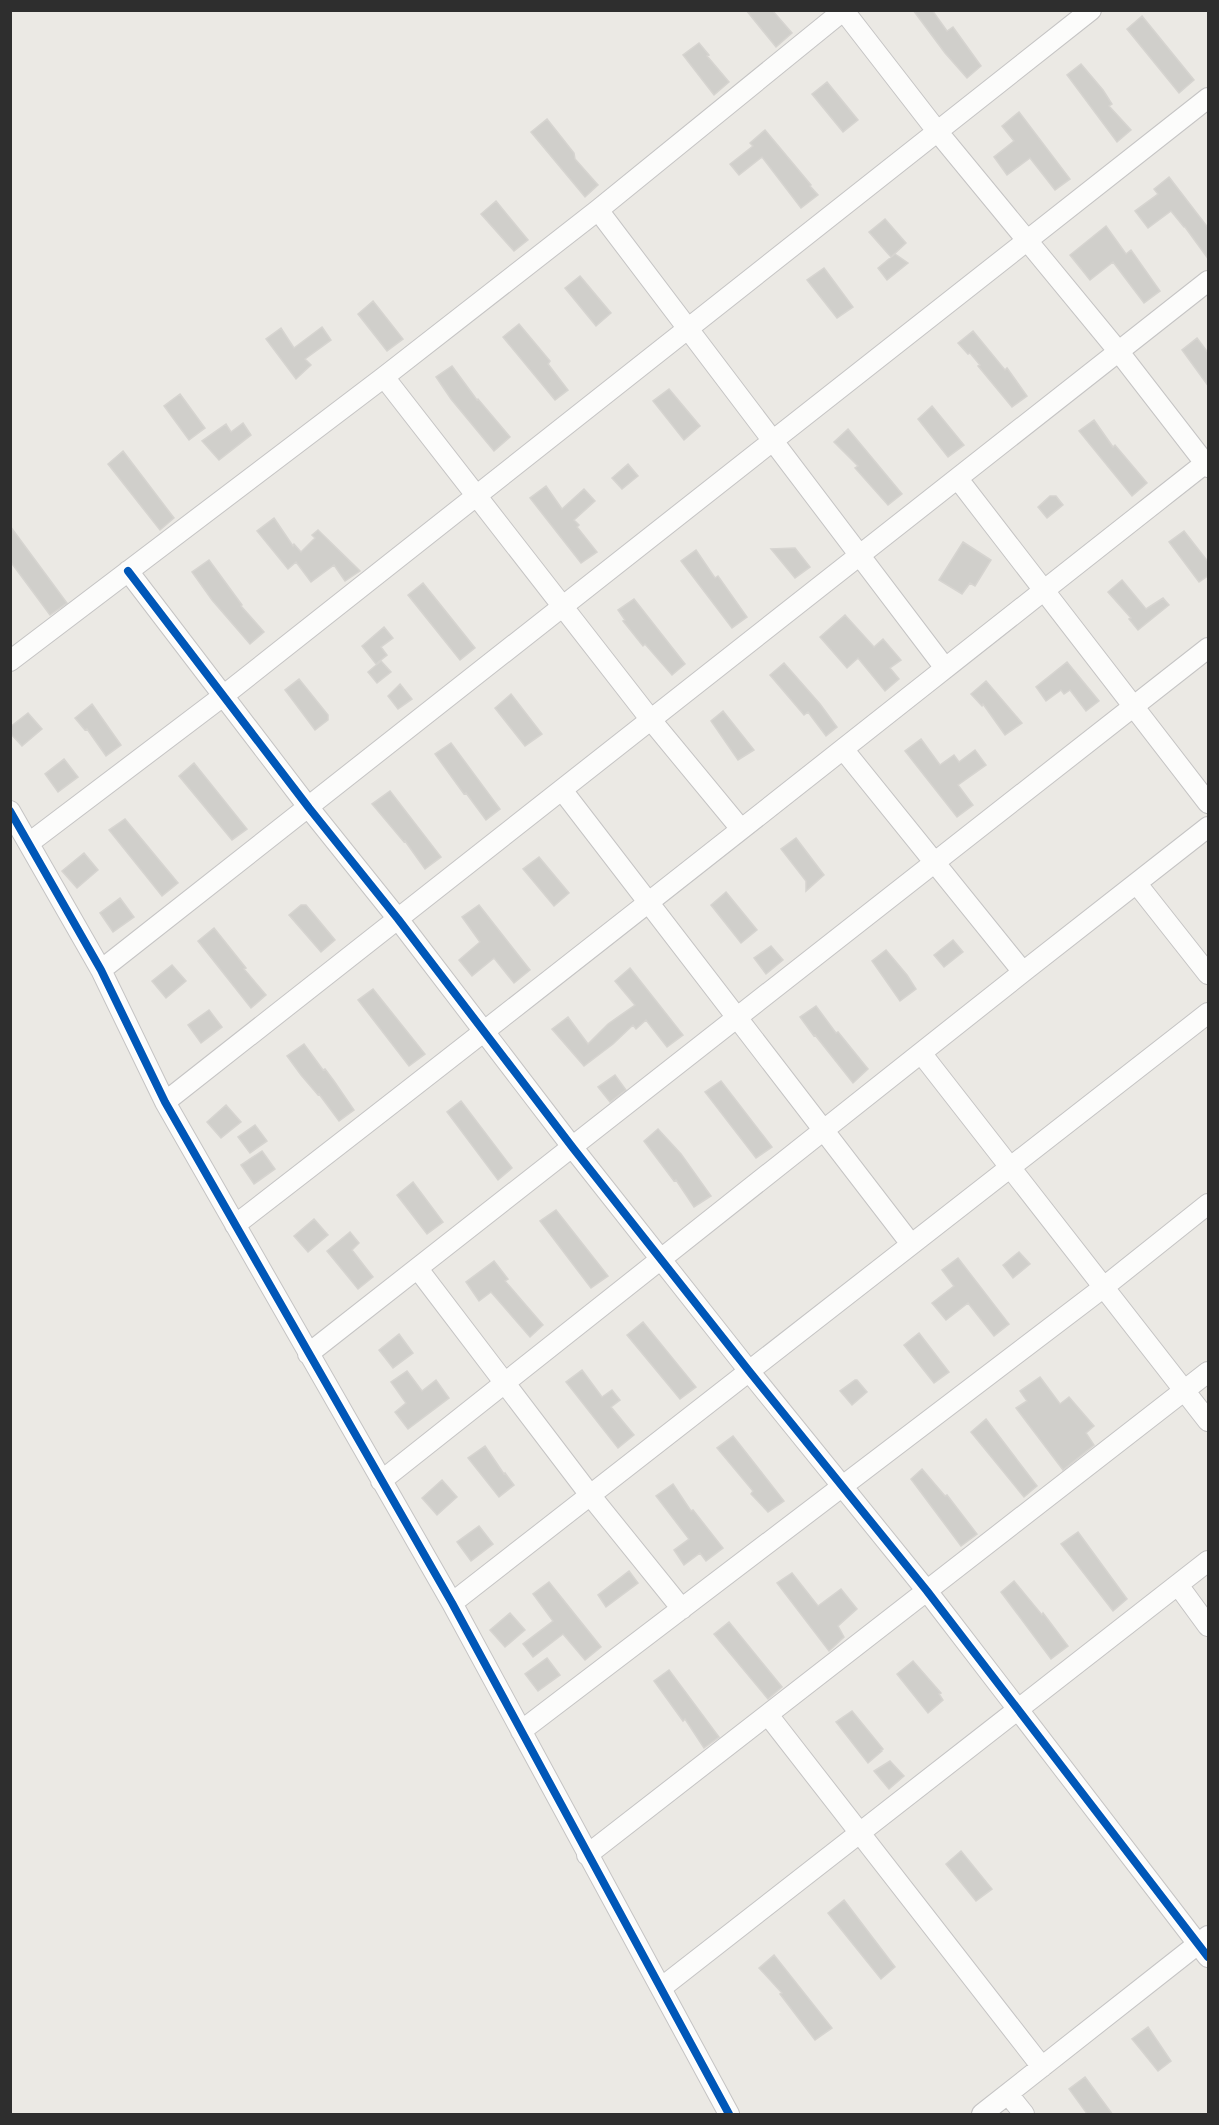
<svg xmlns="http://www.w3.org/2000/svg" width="1219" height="2125" viewBox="0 0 1219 2125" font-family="'Nunito Sans',sans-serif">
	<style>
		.building { fill: #d0cfcb; stroke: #d6d4d0; stroke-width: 1.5 }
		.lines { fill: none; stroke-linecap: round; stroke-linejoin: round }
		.minor-casing { stroke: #c5c4c4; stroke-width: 22 }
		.minor { stroke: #fcfcfb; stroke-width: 20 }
		.cycleway-casing { stroke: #fff; stroke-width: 11 }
		.cycleway { stroke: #0057b8; stroke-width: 8 }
	</style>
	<rect width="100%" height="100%" fill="#ebe9e4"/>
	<path class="building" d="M746,10H772L792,33L776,47Z
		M913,10H932L947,31L953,27L981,66L967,78L945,53Z
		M1142,16L1194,80L1179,93L1127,29Z
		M699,43L709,55L707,56L729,82L714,95L683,55Z
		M1081,64L1103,90L1112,104L1109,106L1131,130L1117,142L1067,75Z
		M827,82L858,120L843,132L812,94Z
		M1019,112L1070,179L1055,190L1030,158L1007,175L994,157L1014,141L1002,126Z
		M547,119L574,153L575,159L598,185L585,197L531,132Z
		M765,130L811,185L810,186L818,195L801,208L762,157L739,175L730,164L753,146L750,143Z
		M1169,177L1209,229V260L1185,227H1184L1171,211L1148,228L1135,211L1158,194L1154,189Z
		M496,201L528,240L514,251L481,214Z
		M885,219L906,243L891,257L869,232Z
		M1106,226L1126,254L1131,250L1160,291L1144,303L1113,262L1090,280L1070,255Z
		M895,254L908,263L887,280L878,268Z
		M824,268L853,307L837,318L807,280Z
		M580,276L611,313L596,326L565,288Z
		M373,301L403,339L387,351L358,314Z
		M519,324L550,361L548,364L568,390L555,400L503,337Z
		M322,327L331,340L305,359L311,365L296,379L266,339L281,328L294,348Z
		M973,331L1005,370L1007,368L1027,396L1012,407L978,366L980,365L970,353L968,354L958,343Z
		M1197,338L1209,354V387L1182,350Z
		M452,366L477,400L478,399L510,437L494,451L451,399L436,377Z
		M669,389L700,426L684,440L653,401Z
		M180,394L205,428L189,440L164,406Z
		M932,406L964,445L948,457L918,419Z
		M1094,420L1113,447L1115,445L1147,483L1132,496L1079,431Z
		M243,423L251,435L219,460L202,441L226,424L231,432Z
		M848,429L902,494L888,505L855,468L858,466L834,442Z
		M123,451L174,518L160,530L108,464Z
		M628,464L638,476L622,489L612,478Z
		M546,486L562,509L584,489L595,501L574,520L579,525L577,527L597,552L581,563L530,498Z
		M1050,496H1056L1063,505L1047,518L1038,507Z
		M274,518L293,546L294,544L301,552L315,538L312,535L318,530L360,571L345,581L334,565L311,582L296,562L288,569L257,531Z
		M10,526L67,603L50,615L10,561Z
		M1184,531L1209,563V575L1199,582L1169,542Z
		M963,542L991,560L975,586L970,583L962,594L939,580Z
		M795,548L810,567L795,578L771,549Z
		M696,550L715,578L718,576L747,617L732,628L681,561Z
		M209,560L242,605L241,606L264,632L250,644L212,600L192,572Z
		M1122,580L1146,609L1163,598L1169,605L1138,630L1129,619L1131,618L1108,592Z
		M423,583L475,648L460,660L408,595Z
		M634,599L685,664L672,675L645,644L643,646L623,621L625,620L618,610Z
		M845,615L874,647L883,639L901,660L890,668L899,679L885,691L858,658L847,668L820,637Z
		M384,627L393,638L381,647L387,655L376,664L362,646Z
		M381,661L391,672L377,683L368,672Z
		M1067,662L1099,701L1086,711L1070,690L1064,694L1061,690L1046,701L1036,687Z
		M784,663L820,704L837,727L826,736L808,712L804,715L770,675Z
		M299,679L328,715V720L315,730L285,690Z
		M986,681L1022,723L1005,735L983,704L982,706L971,694Z
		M400,684L412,699L398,709L388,696Z
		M511,694L542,734L525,746L495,708Z
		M92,704L121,745L106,756L87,729L85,730L75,718Z
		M723,711L754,750L738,760L711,721Z
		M28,713L42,729L22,746L10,733V727Z
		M921,739L940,765L954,755L959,762L975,750L986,765L958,785L973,805L957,817L905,751Z
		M451,743L500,809L486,820L466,793L464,794L435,754Z
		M64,759L78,777L58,792L45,774Z
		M194,763L247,829L232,840L179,776Z
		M390,791L441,857L425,869L405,841L404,842L372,804Z
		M125,819L178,883L162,896L109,830Z
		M796,838L824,875L806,891V881L781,849Z
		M84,853L98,870L77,888L62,871Z
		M539,857L569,893L554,906L523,869Z
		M726,892L757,930L741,943L711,905Z
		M120,898L134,917L113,932L100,913Z
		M301,905H306L335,940L321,952L289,915Z
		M479,905L530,970L514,983L494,958L472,976L459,960L480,942L462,917Z
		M214,928L246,968L244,969L266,995L251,1008L198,941Z
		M953,940L963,952L944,967L934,955Z
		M771,946L783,960L766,974L754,958Z
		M886,950L907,975L916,989L900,1001L872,961Z
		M172,965L186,981L166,998L152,981Z
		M630,968L683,1035L667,1047L646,1020L636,1029L633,1025L613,1044L584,1066L552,1029L568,1017L588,1044L608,1024L635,1005L615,981Z
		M373,989L425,1054L409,1066L358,1000Z
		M816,1006L836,1033L838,1032L868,1069L853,1083L815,1035L814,1036L800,1017Z
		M209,1010L222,1027L201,1043L188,1025Z
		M304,1044L323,1070L325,1069L334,1081L354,1110L339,1121L319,1094L318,1095L301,1075L287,1056Z
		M615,1075L626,1090L610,1102L598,1087Z
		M721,1081L772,1147L756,1158L705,1092Z
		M461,1101L512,1168L498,1180L447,1112Z
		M226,1105L241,1122L221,1138L207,1122Z
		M255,1125L267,1141L250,1153L238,1137Z
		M658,1129L681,1154L711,1196L694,1207L676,1180L674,1181L644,1141Z
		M262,1151L275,1169L254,1184L241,1165Z
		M413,1182L443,1222L427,1234L397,1195Z
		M556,1210L608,1276L591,1288L540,1221Z
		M314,1219L328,1235L308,1252L294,1236Z
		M350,1232L359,1243L352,1250L373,1277L358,1289L327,1251Z
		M1019,1252L1030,1264L1013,1278L1003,1265Z
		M958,1258L1009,1324L994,1336L968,1303L946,1320L932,1303L954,1286L942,1270Z
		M494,1261L508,1279L505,1281L543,1325L530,1337L491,1292L479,1301L466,1282Z
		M643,1322L696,1387L680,1399L627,1335Z
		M919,1333L949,1372L934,1383L904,1345Z
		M399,1334L413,1353L393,1368L379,1350Z
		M582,1370L602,1397L612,1390L620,1400L611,1407L634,1435L618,1448L566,1382Z
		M407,1371L422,1391L436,1380L449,1398L408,1429L395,1412L406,1403L391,1382Z
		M1040,1377L1060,1404L1069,1397L1094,1426L1086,1433L1094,1445L1063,1470L1016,1408L1027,1401L1020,1391Z
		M855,1380H857L867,1392L852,1405L840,1391Z
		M986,1419L1037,1486L1024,1497L971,1432Z
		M733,1436L784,1501L768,1512L751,1494L753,1491L717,1448Z
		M485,1446L504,1474L505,1473L514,1485L499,1497L468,1458Z
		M922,1469L945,1496L947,1495L977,1534L961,1546L911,1479Z
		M442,1480L457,1497L437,1515L422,1498Z
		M673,1484L691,1511L693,1510L723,1548L706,1561L700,1553L684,1565L674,1550L689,1539L656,1496Z
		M479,1526L493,1544L471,1561L457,1542Z
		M1078,1532L1127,1599L1113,1611L1061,1544Z
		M629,1571L638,1583L606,1607L598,1595Z
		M792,1573L818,1606L841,1589L857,1609L838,1626L844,1637L829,1651L777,1583Z
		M1014,1581L1042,1615L1043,1613L1068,1646L1051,1659L1001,1592Z
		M549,1582L601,1647L585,1660L563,1634L533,1657L523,1644L553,1621L533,1594Z
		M510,1613L525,1630L505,1647L490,1630Z
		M729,1622L782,1687L768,1699L714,1634Z
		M547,1658L560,1675L538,1691L525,1674Z
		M913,1661L941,1693L939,1694L943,1700L928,1713L897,1674Z
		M669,1670L719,1737L704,1748L685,1719L683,1721L654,1681Z
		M852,1711L883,1749L881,1750L882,1751L868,1763L836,1722Z
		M890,1761L904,1776L889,1789L874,1771Z
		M961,1851L992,1889L976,1901L946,1864Z
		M844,1900L895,1967L881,1979L828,1913Z
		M774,1955L832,2028L815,2040L780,1994L782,1993L759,1968Z
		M1148,2027L1171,2061L1158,2071L1132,2039Z
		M1085,2077L1113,2115H1088L1069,2089Z"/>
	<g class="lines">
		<defs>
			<path id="minor" d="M844,11L937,131L1119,352L1208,467
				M598,210L945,668
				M384,377L651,720L741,829
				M958,479L1208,803
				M128,571L309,808L398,919L573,1148L749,1371L927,1591L1208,1957
				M10,661L384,377L598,210L844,10
				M843,749L1023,972
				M562,790L911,1244
				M10,811L101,970L165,1102L452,1603L729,2114
				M29,843L223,696L1091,10
				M1137,884L1208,974
				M101,970L1208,98
				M921,1053L1208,1421
				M165,1102L1208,281
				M235,1225C562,973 884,716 1208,461
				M418,1269L590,1495L682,1609
				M308,1354L1208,648
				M381,1481L1023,972L1208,827
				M1178,1585L1208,1626
				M452,1603L1208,1013
				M768,1715L1042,2067
				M521,1731L1104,1287L1208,1204
				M587,1855L1208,1372
				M661,1988L1208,1561
				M1008,2094L1024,2114
				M982,2114L1208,1936"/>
		</defs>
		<use href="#minor" class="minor-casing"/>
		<use href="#minor" class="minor"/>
		<defs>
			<path id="cycleway" d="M128,571L309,808L398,919L573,1148L749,1371L927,1591L1208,1957
				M10,811L101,970L165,1102L452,1603L729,2114"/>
		</defs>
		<use href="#cycleway" class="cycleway-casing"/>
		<use href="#cycleway" class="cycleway"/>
	</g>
	<rect width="1219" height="2125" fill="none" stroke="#2e2e2e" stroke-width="24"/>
</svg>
